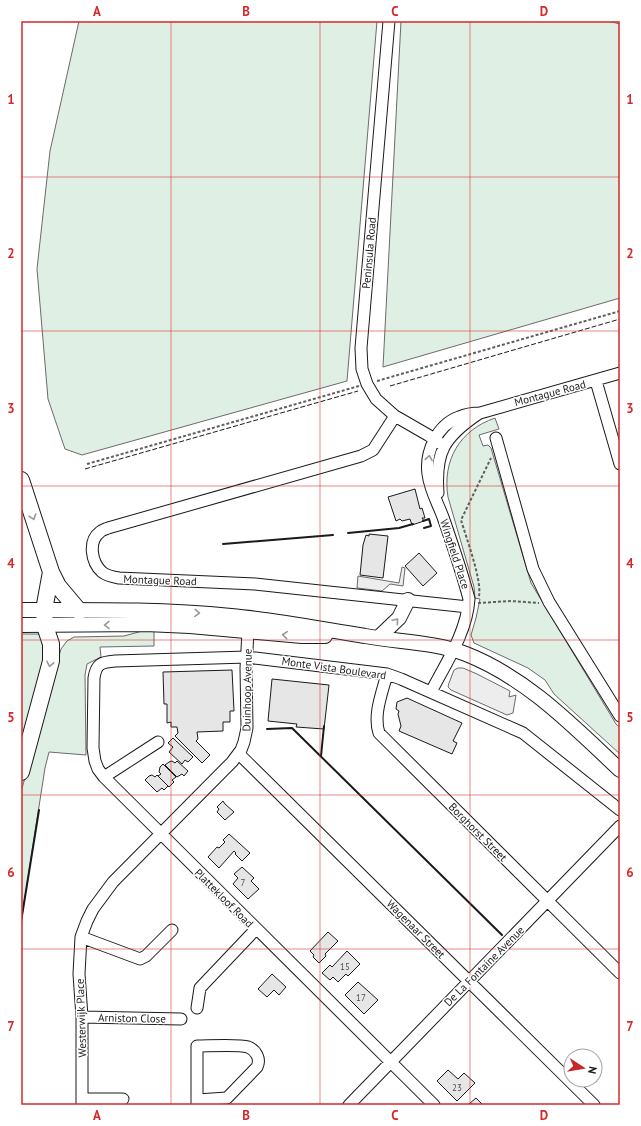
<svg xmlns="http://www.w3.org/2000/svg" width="641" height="1126" viewBox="0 0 641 1126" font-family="'PT Sans',sans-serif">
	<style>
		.green { fill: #e0efe3; stroke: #6a6a6a }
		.parking { fill: #ededed; stroke: #6a6a6a }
		.building { fill: #e6e6e6; stroke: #1a1a1a }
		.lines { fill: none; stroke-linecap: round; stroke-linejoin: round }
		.minor-casing { stroke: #1a1a1a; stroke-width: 13 }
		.major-casing { stroke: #1a1a1a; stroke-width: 16 }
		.highway-casing { stroke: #1a1a1a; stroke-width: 18 }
		.path { stroke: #5f5f5f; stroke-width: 2; stroke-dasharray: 3 2; stroke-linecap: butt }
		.minor { stroke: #fff; stroke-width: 11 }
		.major { stroke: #fff; stroke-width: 14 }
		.highway { stroke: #fff; stroke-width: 16 }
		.fence { stroke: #1a1a1a; stroke-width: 1; stroke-dasharray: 5 2; stroke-linecap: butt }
		.wall { stroke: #1a1a1a; stroke-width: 2 }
		.oneway { stroke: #989898 }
		.grid { fill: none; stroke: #d62828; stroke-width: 1; stroke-opacity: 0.55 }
		.labels { text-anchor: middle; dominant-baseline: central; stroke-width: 3; stroke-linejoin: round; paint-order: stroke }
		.number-label { font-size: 9px; fill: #4d4d4d }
		.street-label { font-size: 11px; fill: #1a1a1a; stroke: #fff }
		.neatline { fill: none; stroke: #d62828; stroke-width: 1.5 }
		.grid-label { font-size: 13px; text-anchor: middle; font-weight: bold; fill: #d62828 }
	</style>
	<rect width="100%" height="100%" fill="#fff"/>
	<path class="green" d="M79,21H377L347,381L82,455L65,449L48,399L37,269L50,151Z
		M401,21H608L620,24V298L383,367Z
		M495,418L499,429L479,435L483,446L488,445L491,448L531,583L616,724L620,728V754L554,694L545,680L528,668L474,643L471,635L476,618L480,599L475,598L474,587L448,497C442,460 460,430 495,418Z
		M146,630H154V646L100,647L101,657L87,664L85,675L86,755L49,752L45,768L21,922V792L61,649L67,641L74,637L124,636Z
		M21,634H41L46,652L21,755Z"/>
	<path class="parking" d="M402,567L405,568L403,586L390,584L382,591L357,588L358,576L399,583Z
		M458,668H463L477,674L510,691L509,697L516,695L513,713L507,715L451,690L448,687L449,683L454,670Z"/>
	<path class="building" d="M415,489L420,509L422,508L425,518H422L424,521L412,525L410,519L402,521L400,519L396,521L388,497Z
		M369,534L388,536L383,578L360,575L363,545L366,535L369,536Z
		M419,553L437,573L423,586L405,566Z
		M232,670L234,711H230V722H223V731L197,732L198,739L196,741L210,755L202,763L175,736L178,733L177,727H171V722L167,723V704H164L163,672Z
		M272,679L329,685L324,729L296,727L297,724L268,721Z
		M407,698L462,723L453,741L457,743L452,754L399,731L401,726L398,714L399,711L396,709L397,702Z
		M173,738L193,757L188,762L185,760L182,764L169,752L173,747L168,743Z
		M172,761L175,763L177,761L188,771L184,776L182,774L177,777L165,765L169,762Z
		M163,764L176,777L172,780L174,782L169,787L158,776L161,774L159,772L160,767Z
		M152,775L155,777L157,775L168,786L164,790L162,788L157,792L145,780L149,776Z
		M223,801L225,804L234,812L225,820L217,812L219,809L217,807Z
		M229,834L250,853L242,861L235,854L236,853L234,851L219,868L208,857L217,847L219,848L225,842L223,840Z
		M242,867L254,878L251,881L259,889L248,899L233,884L238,878L234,874Z
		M328,932L338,941L325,954L326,956L319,963L313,957L314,955L310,951Z
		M347,951L360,964L348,976L346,974L338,982L333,977L330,980L322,973L330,965L332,967Z
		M272,974L286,987L279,995L274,990L267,997L258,989Z
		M358,982L378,1000L364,1014L345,995Z
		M448,1070L458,1079L464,1073L475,1083L457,1101L437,1081Z
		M476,1098L483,1105L469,1104Z"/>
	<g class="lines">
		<defs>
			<path id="minor" d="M389,21L361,348L362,369L367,384L376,399L395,416L428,435L444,446
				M596,381L620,464
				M395,416L373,450L361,456L108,528C106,529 102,530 100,532C88,541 91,562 102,572C107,576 113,577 119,578L255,584L468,607
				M496,438L533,569L549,602L620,716
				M438,493C435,452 444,437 478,414
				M387,674C382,693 373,715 379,733L620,973
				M431,692C446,663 467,632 469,599C462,572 453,546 444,520C439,505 430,491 428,474C425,452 437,425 459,417C466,414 473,413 480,413L620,373
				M239,754L594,1105
				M104,777L158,742
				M81,937L140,959L146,956L172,930
				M197,1008L200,988L256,929
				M82,1017L181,1019
				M82,1099H123
				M197,1100L227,1098L257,1067C261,1059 256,1050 248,1047C239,1044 208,1046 197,1046V1105
				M82,1105V1017L79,974L81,937L87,921L93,909L113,882L232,762L241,750L244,742L247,728L246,668L248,631L244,625
				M349,1105L620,826
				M434,1105L104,777L98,769L95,761L93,748L94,678C96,664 101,662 115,661L247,657L387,674L401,679L523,733L620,810"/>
			<path id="major" d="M21,610C91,610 161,609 231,616C276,620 320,629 365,636C398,642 435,642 466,654C527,678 573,726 620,770
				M21,625L146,624L190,626L302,636H325
				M378,638L399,618L408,600"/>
			<path id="highway" d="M21,480L51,572L58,586L79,611
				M21,772L51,661V644L45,626L44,610L51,572"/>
		</defs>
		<use href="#minor" class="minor-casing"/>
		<use href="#major" class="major-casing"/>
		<use href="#highway" class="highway-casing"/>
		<path class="path" d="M377,381L620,311
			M87,464L359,386
			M479,596C482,580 466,537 461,520L491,458
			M478,603L511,601L539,603"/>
		<use href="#minor" class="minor"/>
		<use href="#major" class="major"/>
		<use href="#highway" class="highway"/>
		<path class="fence" d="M390,386L620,319
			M85,469L358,391"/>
		<path class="wall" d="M423,521L429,519L431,526L424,528
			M348,533L399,528L413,524
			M223,544L333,535
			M267,729L292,728L502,935
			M321,756L324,726
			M21,922L39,810"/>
	</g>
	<defs><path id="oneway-chevron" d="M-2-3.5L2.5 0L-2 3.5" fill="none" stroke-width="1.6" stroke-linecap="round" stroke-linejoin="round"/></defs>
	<g class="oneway">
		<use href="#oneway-chevron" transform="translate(429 458) rotate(-81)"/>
		<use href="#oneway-chevron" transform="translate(33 517) rotate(72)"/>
		<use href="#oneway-chevron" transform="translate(197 613) rotate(4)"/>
		<use href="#oneway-chevron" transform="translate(396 621) rotate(-49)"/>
		<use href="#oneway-chevron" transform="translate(107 625) rotate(179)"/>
		<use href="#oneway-chevron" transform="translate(285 635) rotate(-175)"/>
		<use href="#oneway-chevron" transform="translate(50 664) rotate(102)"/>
	</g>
	<path class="grid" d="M171,21V1105M320,21V1105M470,21V1105M21,177H620M21,331H620M21,486H620M21,640H620M21,795H620M21,949H620"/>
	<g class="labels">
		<g class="number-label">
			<text x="243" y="882">7</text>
			<text x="345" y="966">15</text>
			<text x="361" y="997">17</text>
			<text x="457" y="1087">23</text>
		</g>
		<g class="street-label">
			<text transform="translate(369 253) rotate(-85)">Peninsula Road</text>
			<text transform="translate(550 393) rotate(-15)">Montague Road</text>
			<text transform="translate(455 554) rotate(72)">Wingfield Place</text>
			<text transform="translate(160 580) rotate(2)">Montague Road</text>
			<text transform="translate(334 668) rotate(8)">Monte Vista Boulevard</text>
			<text transform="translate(247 690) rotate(-89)">Duinhoop Avenue</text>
			<text transform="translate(478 832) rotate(45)">Borghorst Street</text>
			<text transform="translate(224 898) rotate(45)">Plattekloof Road</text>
			<text transform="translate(416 929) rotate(45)">Wagenaar Street</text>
			<text transform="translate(484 966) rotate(-45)">De La Fontaine Avenue</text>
			<text transform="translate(81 1018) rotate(-92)">Westerwijk Place</text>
			<text transform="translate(132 1018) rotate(1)">Arniston Close</text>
		</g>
	</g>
	<rect width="641" height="1126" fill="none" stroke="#ffffff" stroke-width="44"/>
	<g transform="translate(583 1068) rotate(102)"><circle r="19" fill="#ffffff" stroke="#a3a3a3"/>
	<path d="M0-3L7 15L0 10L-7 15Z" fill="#c62828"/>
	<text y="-6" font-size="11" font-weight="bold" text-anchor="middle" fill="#1a1a1a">N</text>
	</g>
	<rect x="22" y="22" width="597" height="1082" class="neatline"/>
	<g class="grid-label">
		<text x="97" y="16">A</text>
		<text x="246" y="16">B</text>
		<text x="395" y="16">C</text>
		<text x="544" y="16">D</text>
		<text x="11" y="104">1</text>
		<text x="630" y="104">1</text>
		<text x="11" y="258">2</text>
		<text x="630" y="258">2</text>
		<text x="11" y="413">3</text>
		<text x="630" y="413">3</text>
		<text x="11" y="568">4</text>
		<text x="630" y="568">4</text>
		<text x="11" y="722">5</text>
		<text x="630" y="722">5</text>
		<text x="11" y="877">6</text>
		<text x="630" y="877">6</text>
		<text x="11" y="1031">7</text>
		<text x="630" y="1031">7</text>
		<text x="97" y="1120">A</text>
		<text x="246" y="1120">B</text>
		<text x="395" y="1120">C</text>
		<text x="544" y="1120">D</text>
	</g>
</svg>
